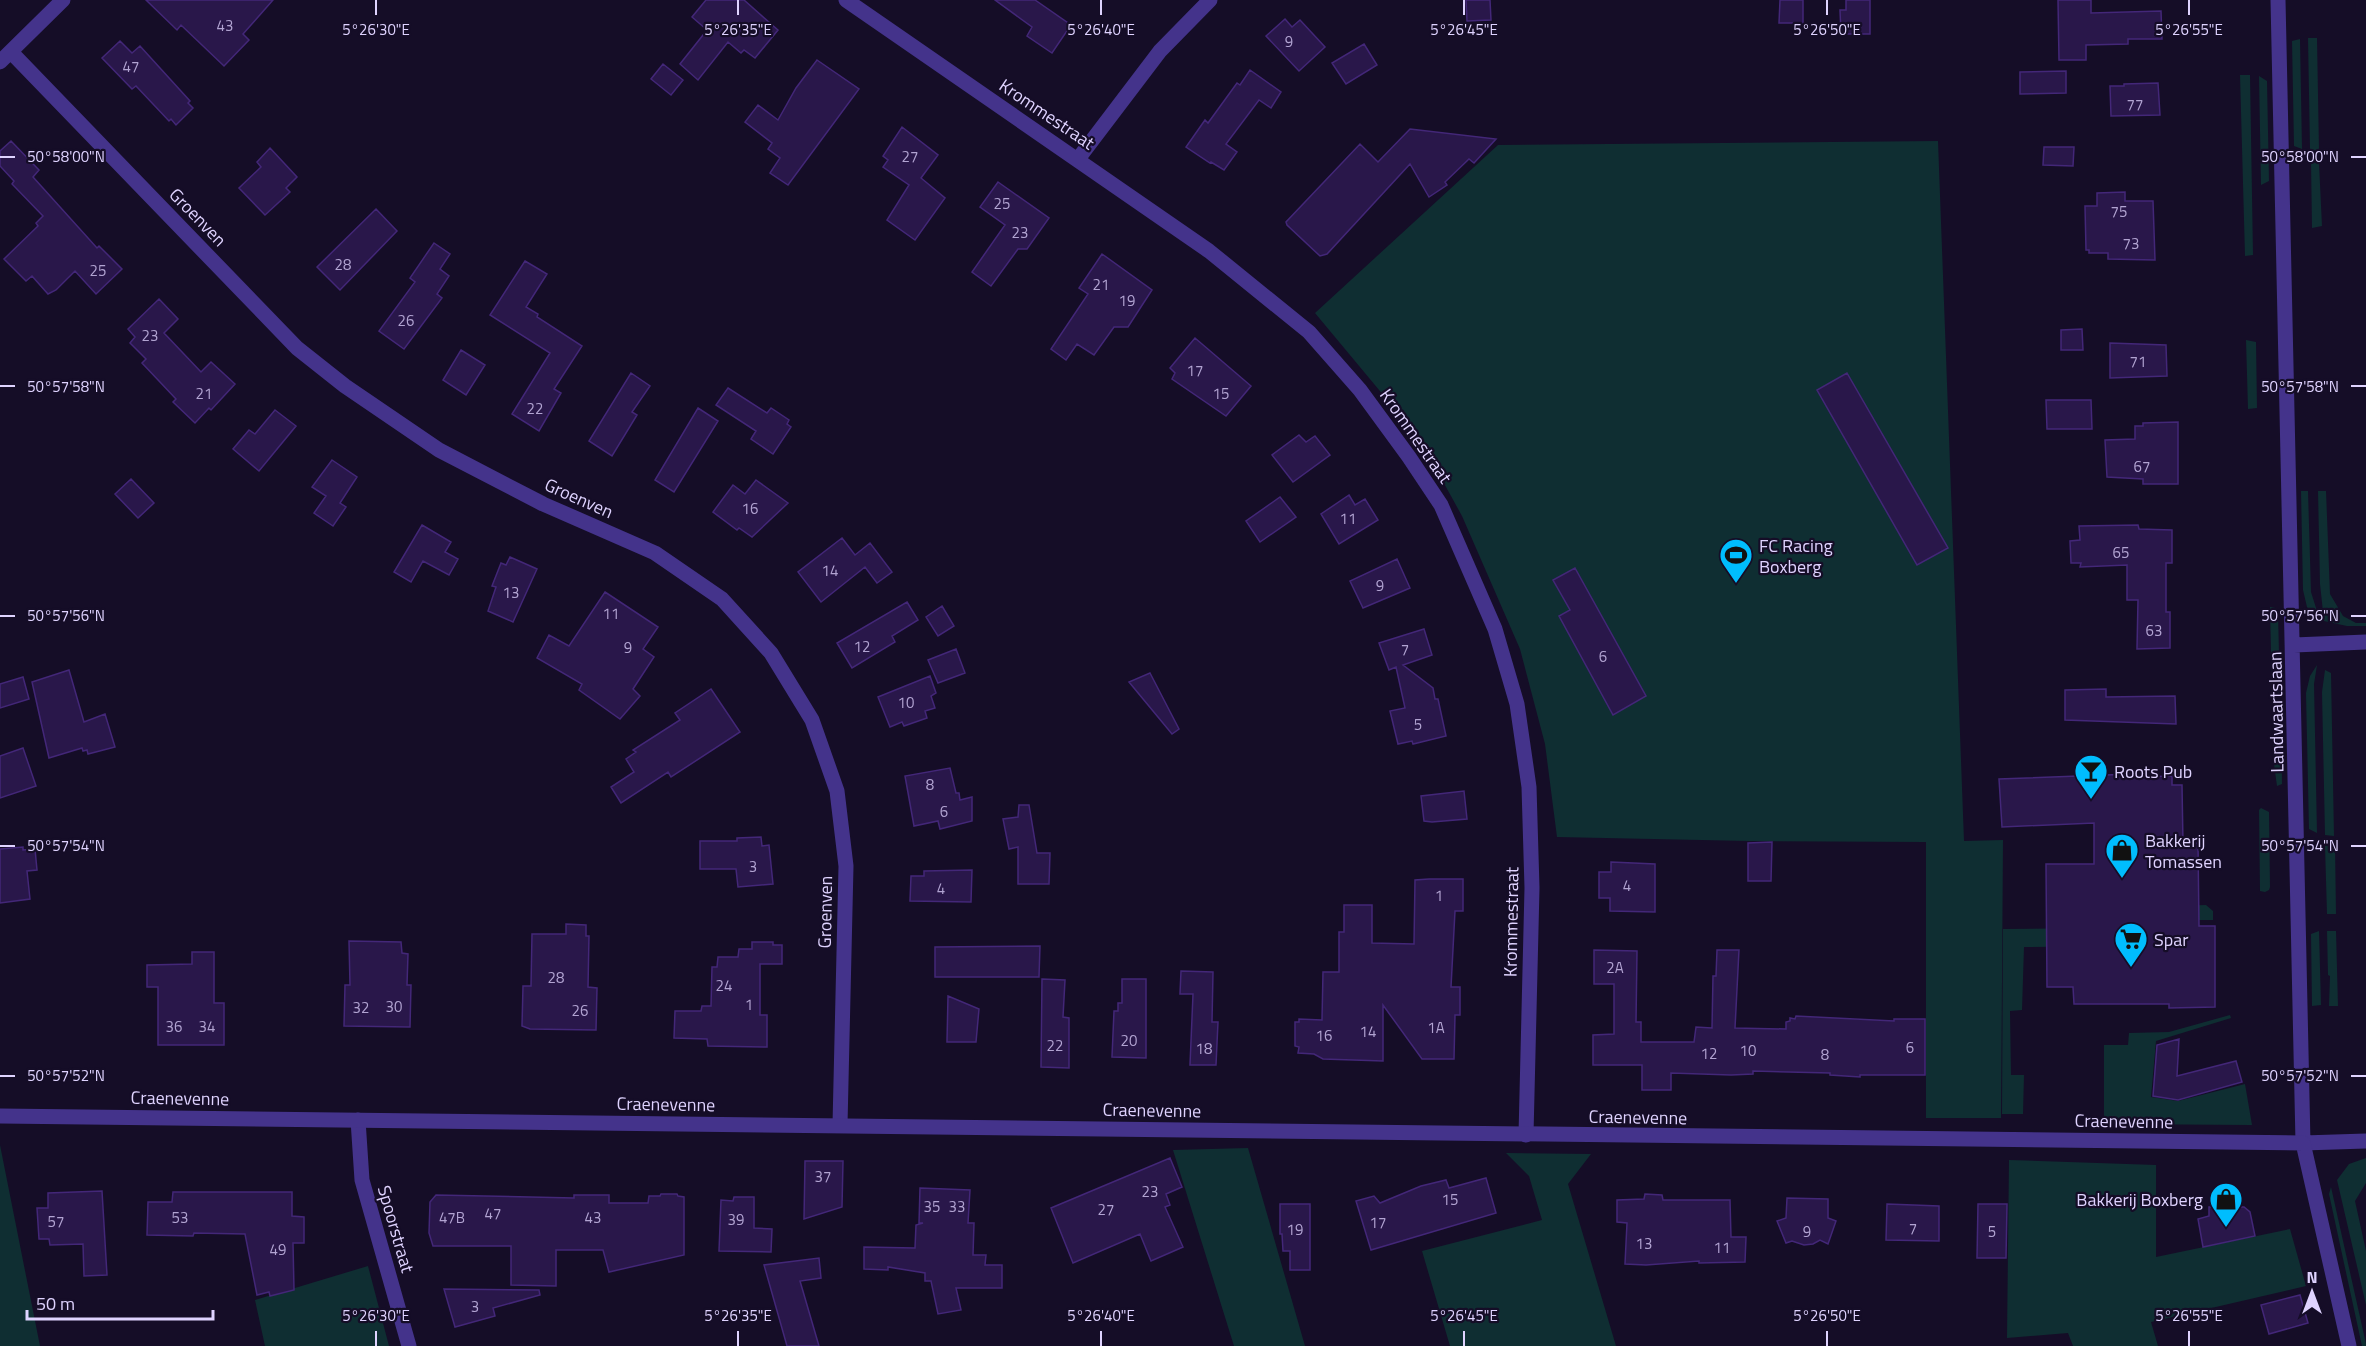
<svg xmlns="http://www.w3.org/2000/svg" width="2366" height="1346" viewBox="0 0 2366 1346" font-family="'Titillium Web',sans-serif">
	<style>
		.green { fill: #0f2e32 }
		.building { fill: #29174a; stroke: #432778; stroke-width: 1.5 }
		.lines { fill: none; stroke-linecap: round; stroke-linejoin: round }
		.minor { stroke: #44338b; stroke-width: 15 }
		.tertiary { stroke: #44338b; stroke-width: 15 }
		.ticks { fill: none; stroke: #dfd3ff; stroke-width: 2 }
		.labels { text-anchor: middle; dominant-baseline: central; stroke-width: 4.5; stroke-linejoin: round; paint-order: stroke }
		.number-label { font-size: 15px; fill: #b2a4d2 }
		.street-label { font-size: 18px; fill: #dfd3ff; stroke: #150d27 }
		.poi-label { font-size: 18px; fill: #dfd3ff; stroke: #150d27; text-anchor: start }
		.ticks-label { font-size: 15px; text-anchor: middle; fill: #dfd3ff; stroke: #150d27; stroke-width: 4.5; stroke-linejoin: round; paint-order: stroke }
	</style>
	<rect width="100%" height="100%" fill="#150d27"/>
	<path class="green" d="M2308,38H2317L2319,150H2310Z
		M2300,39L2302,149L2294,146L2292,41Z
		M2240,75H2250L2253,255L2245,256Z
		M2259,76L2267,81L2269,181L2261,185Z
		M1938,141L1964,841L2003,840L2001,1118H1926V842L1749,841L1557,837L1545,744L1520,649L1462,516L1419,438L1315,313L1498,145Z
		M2311,162L2319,163L2322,226L2312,228Z
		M2246,340L2256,342L2257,408L2248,409Z
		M2301,491H2308L2311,592L2317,611L2316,620L2307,607L2303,590Z
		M2318,491H2326L2330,594L2343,616L2356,623H2366V626H2347L2324,621L2320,584Z
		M2270,607L2276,608L2278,613L2280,693L2272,697Z
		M2317,665L2314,684L2317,833L2309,829L2306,693L2310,676Z
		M2325,670L2331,673L2334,836L2325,835L2322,692Z
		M2275,714L2281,715L2282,784L2277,786L2273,757V716Z
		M2261,808L2269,812L2270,887L2269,890L2265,892L2260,891L2259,810Z
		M2335,845L2336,914H2327L2325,846Z
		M2206,905L2213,911V920H2167L2121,946L2024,947L2022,1010L2010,1011L2011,1075H2024L2023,1114H2002L2003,929L2104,928L2143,907Z
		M2319,931L2321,1005L2312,1006L2311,934Z
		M2336,931L2338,1006H2329L2330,976L2328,975L2327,931Z
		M2230,1015L2231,1018L2156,1041L2151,1097L2178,1101L2245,1084L2252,1125L2109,1124L2110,1118H2104V1045H2128L2129,1033L2169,1032Z
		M0,1145L40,1346H0Z
		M1248,1148L1305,1346H1234L1173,1150Z
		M1506,1153L1591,1154L1568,1184L1616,1346H1450L1422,1251L1542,1220L1529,1176Z
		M2366,1158V1183L2355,1201L2366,1251V1305L2337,1180L2349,1164Z
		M2009,1160L2156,1165V1257L2290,1229L2306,1286L2151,1322L2158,1346H2073L2068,1333L2007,1338Z
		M2331,1187L2366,1344V1346H2362L2329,1194Z
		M368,1266L389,1346H265L255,1300Z"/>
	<path class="building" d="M146,0H273L243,34L249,40L224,66L181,25L177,30Z
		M706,0H744L778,30L755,58L744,50L741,53L728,42L698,80L680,64L707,30L692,17Z
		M995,0H1035L1071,25L1052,53L1027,36L1032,27Z
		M1466,0H1490L1491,20L1467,21Z
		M1780,0H1803V23H1779Z
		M1846,0H1870V34H1841L1840,10H1846Z
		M2058,0H2091V13L2161,11L2162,39H2128V44L2086,45V60H2059Z
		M1285,19L1292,27L1300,20L1325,47L1299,71L1266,36Z
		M120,41L132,53L140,46L190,101L188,103L193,108L176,125L171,119L169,121L136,86L132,89L102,58Z
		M1364,44L1377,65L1346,84L1332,63Z
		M817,60L859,89L788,185L770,173L780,158L768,149L772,143L745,122L758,105L778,120L796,88Z
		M663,64L683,80L671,95L651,79Z
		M1250,70L1281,92L1271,108L1259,100L1226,144L1237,152L1224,170L1211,162L1210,163L1186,147L1205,120L1208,123L1237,83L1240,85Z
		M2066,71V93L2020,94V72Z
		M2158,83L2160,115L2111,116L2110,86H2124V84Z
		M902,127L938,155L921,178L945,198L915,240L887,220L909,185L883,167L888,160L883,156Z
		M1410,129L1496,139L1474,163L1469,159L1445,182L1447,185L1429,197L1410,164L1327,254L1320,256L1287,225L1286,222L1360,144L1378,162Z
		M11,141L39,170L33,177L97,248L99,246L122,269L96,294L75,271L56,290L48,294L32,276L26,281L4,259L38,226L36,223L43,216L12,184L14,181L0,166V151Z
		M2044,147H2074L2073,166L2043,165Z
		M270,148L297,177L286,188L290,192L265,215L239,188L261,167L257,162Z
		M998,182L1049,218L1027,249H1018L991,286L972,272L1005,225L980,207Z
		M2125,192V201H2153L2155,260L2108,259V253H2089V250H2086L2085,206H2097V193Z
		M376,209L397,231L340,290L317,267Z
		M434,243L450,254L440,269L449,276L437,294L442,298L404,349L379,331L415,282L410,278Z
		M1102,254L1152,290L1128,327H1114L1094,355L1077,344L1066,360L1051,349L1088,294L1079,288Z
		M525,261L547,274L526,307L538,314L537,317L582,346L554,389L561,393L539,431L512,414L550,353L490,315Z
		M159,299L178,319L164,333L201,372L211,362L235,384L211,410L209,408L195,423L173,402L176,399L142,363L146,359L130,343L135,337L128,329Z
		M2082,329L2083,350H2061V330Z
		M1195,338L1251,386L1226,416L1172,379L1175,373L1170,368Z
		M2110,343L2166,345L2167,376L2110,378Z
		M461,350L485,365L466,395L443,380Z
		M631,373L650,386L632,412L637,415L612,456L589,441Z
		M1847,373L1948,548L1917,565L1817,390Z
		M728,388L767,413L771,408L789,420L787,424L791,427L773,454L751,439L756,431L716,405Z
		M2046,400H2091L2092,429H2047Z
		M698,408L718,421L674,492L655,480Z
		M275,410L296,426L259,471L233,449L249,430L255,434Z
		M2178,422V484H2143V479L2107,477L2105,440L2135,439V426H2143V423Z
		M1299,435L1306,442L1315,436L1330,455L1293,482L1272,455Z
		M332,460L357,477L340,503L346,507L333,526L314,513L326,496L312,487Z
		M131,479L154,503L138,518L115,494Z
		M756,480L788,503L752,537L739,528L737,530L713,512L733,485L745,494Z
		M1349,495L1355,505L1365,499L1378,520L1339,544L1321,514Z
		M1280,497L1296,517L1260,542L1246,521Z
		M422,525L451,542L445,552L458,559L449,575L423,561L411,582L394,572Z
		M2138,525L2139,529L2172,530V563H2166V612H2170V648L2137,649L2138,600H2127V565L2080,567L2081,563H2071L2070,541L2080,540L2079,526Z
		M842,538L855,555L870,543L892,572L877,583L865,567L821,602L798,572Z
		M510,557L537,569L513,622L488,611L496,587L492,586L501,563L506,565Z
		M1397,559L1410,588L1363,608L1350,581Z
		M1575,568L1646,696L1613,715L1559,616L1570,610L1553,580Z
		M605,592L658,627L643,649L654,657L633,689L640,696L620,719L579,690L582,684L537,658L549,635L569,646Z
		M907,602L918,620L892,636L895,642L852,668L837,643Z
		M942,606L954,626L938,636L926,617Z
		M1424,629L1432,655L1403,665L1433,688L1435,699H1438L1446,736L1413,744L1412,741L1398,744L1390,711L1405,708L1396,667L1389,670L1379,643Z
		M956,649L965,673L938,683L928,660Z
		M69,670L84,722L105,714L115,747L88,754L87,750L83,751L82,748L49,758L32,682Z
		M1150,673L1179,729L1172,734L1129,682Z
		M930,676L936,693L931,696L935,708L925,711L927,718L904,726L902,722L890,727L878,697Z
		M23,677L29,699L0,708V684Z
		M711,689L740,732L671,777L668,772L621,803L611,787L634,772L626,759L636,752L633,750L680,720L675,713Z
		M2106,689V697L2175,696L2176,724L2065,720V690Z
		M23,748L36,786L0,798V756Z
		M950,768L956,793H959L960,800L972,797V821L940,829L938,821L914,826L905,776Z
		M2132,774L2136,777L2172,776V785H2182L2183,844L2198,843L2199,926H2215V1007L2169,1008V1004H2074L2073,987H2047L2046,864H2094V823L2002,827L1999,779Z
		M1464,791L1467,819L1432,822L1424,821L1421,796Z
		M1019,805H1029L1037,853H1050L1049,884H1018V847L1009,849L1003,819L1018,817Z
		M761,837L762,846L769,845L773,884L738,887L736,869H700V841H737V838Z
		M1772,842L1771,881H1748V843Z
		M23,847V850L35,849L37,870L27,871L30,899L0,903V849Z
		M1611,862L1655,864V912L1610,911V898H1599V872H1611Z
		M972,870L971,902L910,901L911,876H924V871Z
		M1429,879H1463V911H1455L1451,987H1460V1015H1455L1454,1059H1422L1383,1005V1061L1323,1059L1314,1054L1298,1053L1299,1047L1295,1046V1022H1299V1019L1322,1020L1323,972H1339V932H1344V905H1372V943L1414,944L1415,880Z
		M566,924L586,925V936H589L588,987L597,988L596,1030L530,1029L522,1026L523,986H531L532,934H566Z
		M349,941L401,942L402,953L408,954L407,985H411L410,1027L344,1026L345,985H350Z
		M752,942H773V945H782V964H760V1015H767V1047L708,1046L707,1039L674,1038L675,1011H701L702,1006H711L712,967H717L718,957H738L739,949H752Z
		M1040,946L1039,977H935V947Z
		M1594,950L1637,951L1636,1022H1641V1042H1694L1696,1027L1712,1028L1713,976H1716L1717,950H1739L1735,1028L1786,1029V1022L1790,1021V1018L1795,1019L1796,1016L1894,1021V1019H1925V1075H1860V1077L1830,1075V1073L1753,1071V1074L1731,1075L1671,1073V1090H1642V1065H1593V1035L1614,1034V984H1594Z
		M192,952H214V1003H224V1045H158V987H147V965L192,964Z
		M1181,971L1213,972L1212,1022H1218L1216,1065H1190L1193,994H1180Z
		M1042,979L1065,980L1063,1017L1069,1018V1068L1041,1067Z
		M1122,979H1146V1058L1112,1057L1114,1011H1118V1003H1122Z
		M948,996L979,1009L976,1042H947Z
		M2179,1039L2177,1076L2236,1061L2242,1082L2178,1100L2153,1096L2157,1045Z
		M1170,1158L1182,1187L1166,1194L1170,1205L1165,1207L1183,1247L1151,1261L1140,1234L1073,1263L1051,1208Z
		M805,1161H843L842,1207L804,1219Z
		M1486,1178L1496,1213L1371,1250L1356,1201L1374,1196L1380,1203L1421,1186L1446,1180L1449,1188Z
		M920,1188L970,1190L968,1223H974L973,1255H986L985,1265H1002V1288H956L961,1310L938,1314L931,1281H925V1273L888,1267V1270L864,1269V1247L915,1248L916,1225L923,1223H919Z
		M102,1191L107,1275L84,1276L83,1244L50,1245L49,1239H39L37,1208H48V1193Z
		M173,1192H292V1216L304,1217V1243H293L294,1290L270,1296L269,1292L257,1295L245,1234L194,1233L193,1236L147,1235L148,1202H172Z
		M661,1194H677L678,1196L684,1197V1255L609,1272L603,1250H556V1286L511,1285V1246H433L429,1233L430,1202L436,1195L574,1198V1195H609V1203H648L649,1196H660Z
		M1645,1194L1662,1195L1663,1200H1730L1731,1237H1746L1745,1262L1699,1263V1261L1646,1265L1625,1264L1627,1223L1617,1222V1200L1644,1199Z
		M734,1197H754V1228L772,1229L771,1252L719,1251L721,1200L733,1201Z
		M1787,1198L1828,1199V1218L1836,1221L1828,1244L1820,1240L1813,1244L1804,1245L1792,1241L1786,1243L1777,1221L1786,1218Z
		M1280,1204H1310V1270H1290V1251H1283L1282,1234H1280Z
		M1887,1204L1939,1206V1241L1886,1240Z
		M1978,1204H2007L2006,1258H1977Z
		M2209,1207H2244L2250,1212L2255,1236L2203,1247L2198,1219L2209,1216Z
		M819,1258L821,1278L800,1281L819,1346H787L764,1265Z
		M444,1289L539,1290L540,1295L493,1308L495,1316L455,1327Z
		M2300,1295L2308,1323L2269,1334L2261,1305Z"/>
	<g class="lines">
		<path class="minor" d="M846,0L1209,251L1309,332L1360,390L1409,457L1441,505L1495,629L1517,704L1529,787L1532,888L1526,1135
			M2278,0L2303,1143L2366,1141
			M11,52L297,348L345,386L439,450L543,504L655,553L722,599L771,653L812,720L837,791L846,866L840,1125
			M0,62L63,0
			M1078,159L1160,51L1210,0
			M2294,645L2366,642
			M358,1120L362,1180L409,1346"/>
		<path class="tertiary" d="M0,1116L2303,1143L2349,1346"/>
	</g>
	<path class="ticks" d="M376,0V15M738,0V15M1101,0V15M1464,0V15M1827,0V15M2189,0V15M0,157H15M2351,157H2366M0,386H15M2351,386H2366M0,616H15M2351,616H2366M0,846H15M2351,846H2366M0,1076H15M2351,1076H2366M376,1331V1346M738,1331V1346M1101,1331V1346M1464,1331V1346M1827,1331V1346M2189,1331V1346"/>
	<defs>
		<symbol id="stadium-pin" viewBox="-11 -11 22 30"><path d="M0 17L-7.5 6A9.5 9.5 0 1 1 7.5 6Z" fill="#00bdfe" stroke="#150d27"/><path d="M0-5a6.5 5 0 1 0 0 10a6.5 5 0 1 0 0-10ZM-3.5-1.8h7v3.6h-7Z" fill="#111"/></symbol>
		<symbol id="bar-pin" viewBox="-11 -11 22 30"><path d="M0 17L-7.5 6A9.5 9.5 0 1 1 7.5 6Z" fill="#00bdfe" stroke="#150d27"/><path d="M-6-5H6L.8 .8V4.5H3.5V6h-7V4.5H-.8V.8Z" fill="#111"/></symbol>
		<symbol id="shop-pin" viewBox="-11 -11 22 30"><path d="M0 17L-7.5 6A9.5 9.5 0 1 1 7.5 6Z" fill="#00bdfe" stroke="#150d27"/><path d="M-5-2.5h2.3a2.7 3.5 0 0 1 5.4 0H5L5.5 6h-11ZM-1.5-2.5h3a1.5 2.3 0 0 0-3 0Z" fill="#111"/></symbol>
		<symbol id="supermarket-pin" viewBox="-11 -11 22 30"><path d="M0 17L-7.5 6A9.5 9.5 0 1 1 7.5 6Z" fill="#00bdfe" stroke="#150d27"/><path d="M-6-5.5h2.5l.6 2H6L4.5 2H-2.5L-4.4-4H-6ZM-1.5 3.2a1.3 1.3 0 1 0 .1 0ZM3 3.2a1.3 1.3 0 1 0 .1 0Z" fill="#111"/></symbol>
	</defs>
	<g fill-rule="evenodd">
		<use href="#stadium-pin" x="1717" y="536" width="38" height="52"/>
		<use href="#bar-pin" x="2072" y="752" width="38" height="52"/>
		<use href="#shop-pin" x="2103" y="831" width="38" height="52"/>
		<use href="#supermarket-pin" x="2112" y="920" width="38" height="52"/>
		<use href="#shop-pin" x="2207" y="1180" width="38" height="52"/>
	</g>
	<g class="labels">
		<g class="number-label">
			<text x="225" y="25">43</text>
			<text x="1289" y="41">9</text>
			<text x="131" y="66">47</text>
			<text x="2135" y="104">77</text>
			<text x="910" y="156">27</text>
			<text x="1002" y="203">25</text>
			<text x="2119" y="211">75</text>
			<text x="1020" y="232">23</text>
			<text x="2131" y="243">73</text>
			<text x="343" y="264">28</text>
			<text x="98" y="270">25</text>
			<text x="1101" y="284">21</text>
			<text x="1127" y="300">19</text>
			<text x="406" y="320">26</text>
			<text x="150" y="335">23</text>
			<text x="2138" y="361">71</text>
			<text x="1195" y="370">17</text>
			<text x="204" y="393">21</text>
			<text x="1221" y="393">15</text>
			<text x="535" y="408">22</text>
			<text x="2142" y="466">67</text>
			<text x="750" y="508">16</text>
			<text x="1348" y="518">11</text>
			<text x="2121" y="552">65</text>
			<text x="830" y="570">14</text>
			<text x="1380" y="585">9</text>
			<text x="511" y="592">13</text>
			<text x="611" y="613">11</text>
			<text x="2154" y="630">63</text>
			<text x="862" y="646">12</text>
			<text x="628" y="647">9</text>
			<text x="1405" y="649">7</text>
			<text x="1603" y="656">6</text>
			<text x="906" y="702">10</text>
			<text x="1418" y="724">5</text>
			<text x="930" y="784">8</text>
			<text x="944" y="811">6</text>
			<text x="753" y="866">3</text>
			<text x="1627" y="885">4</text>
			<text x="941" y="888">4</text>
			<text x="1439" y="895">1</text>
			<text x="1615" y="967">2A</text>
			<text x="556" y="977">28</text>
			<text x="724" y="985">24</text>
			<text x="749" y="1004">1</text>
			<text x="394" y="1006">30</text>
			<text x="361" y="1007">32</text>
			<text x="580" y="1010">26</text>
			<text x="174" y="1026">36</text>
			<text x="207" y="1026">34</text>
			<text x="1436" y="1027">1A</text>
			<text x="1368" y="1031">14</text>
			<text x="1324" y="1035">16</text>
			<text x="1129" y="1040">20</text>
			<text x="1055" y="1045">22</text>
			<text x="1910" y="1047">6</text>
			<text x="1204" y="1048">18</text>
			<text x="1748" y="1050">10</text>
			<text x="1709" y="1053">12</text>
			<text x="1825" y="1054">8</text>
			<text x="823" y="1176">37</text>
			<text x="1150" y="1191">23</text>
			<text x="1450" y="1199">15</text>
			<text x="932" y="1206">35</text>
			<text x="957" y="1206">33</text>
			<text x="1106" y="1209">27</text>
			<text x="493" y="1213">47</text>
			<text x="180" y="1217">53</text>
			<text x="452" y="1217">47B</text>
			<text x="593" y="1217">43</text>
			<text x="736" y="1219">39</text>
			<text x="56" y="1221">57</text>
			<text x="1378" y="1222">17</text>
			<text x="1913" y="1228">7</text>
			<text x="1295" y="1229">19</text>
			<text x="1807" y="1231">9</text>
			<text x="1992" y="1231">5</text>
			<text x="1644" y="1243">13</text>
			<text x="1722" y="1247">11</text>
			<text x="278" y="1249">49</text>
			<text x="475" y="1306">3</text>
		</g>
		<g class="street-label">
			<text transform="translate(1047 114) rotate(34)">Krommestraat</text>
			<text transform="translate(198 217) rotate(46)">Groenven</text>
			<text transform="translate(1416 436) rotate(55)">Krommestraat</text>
			<text transform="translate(579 498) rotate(24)">Groenven</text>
			<text transform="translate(2276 712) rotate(-91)">Landwaartslaan</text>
			<text transform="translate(825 912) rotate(-89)">Groenven</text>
			<text transform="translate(1511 922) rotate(-89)">Krommestraat</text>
			<text transform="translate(180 1098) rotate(1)">Craenevenne</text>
			<text transform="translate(666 1104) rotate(1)">Craenevenne</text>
			<text transform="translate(1152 1110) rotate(1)">Craenevenne</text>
			<text transform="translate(1638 1117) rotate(1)">Craenevenne</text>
			<text transform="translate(2124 1121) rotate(1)">Craenevenne</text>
			<text transform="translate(396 1229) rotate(74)">Spoorstraat</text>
		</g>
		<g class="poi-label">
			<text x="1759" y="545">FC Racing<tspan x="1759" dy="21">Boxberg</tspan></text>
			<text x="2114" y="771">Roots Pub</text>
			<text x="2145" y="840">Bakkerij<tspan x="2145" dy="21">Tomassen</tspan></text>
			<text x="2154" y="939">Spar</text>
			<text x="2203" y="1199" text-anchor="end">Bakkerij Boxberg</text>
		</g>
	</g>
	<g class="ticks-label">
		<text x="376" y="35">5°26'30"E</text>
		<text x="738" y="35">5°26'35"E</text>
		<text x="1101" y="35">5°26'40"E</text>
		<text x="1464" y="35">5°26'45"E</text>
		<text x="1827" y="35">5°26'50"E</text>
		<text x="2189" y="35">5°26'55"E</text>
		<text x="66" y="162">50°58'00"N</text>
		<text x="2300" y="162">50°58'00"N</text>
		<text x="66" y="392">50°57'58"N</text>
		<text x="2300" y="392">50°57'58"N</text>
		<text x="66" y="621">50°57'56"N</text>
		<text x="2300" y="621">50°57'56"N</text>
		<text x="66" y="851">50°57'54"N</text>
		<text x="2300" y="851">50°57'54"N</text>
		<text x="66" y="1081">50°57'52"N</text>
		<text x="2300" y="1081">50°57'52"N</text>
		<text x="376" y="1321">5°26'30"E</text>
		<text x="738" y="1321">5°26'35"E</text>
		<text x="1101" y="1321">5°26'40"E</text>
		<text x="1464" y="1321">5°26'45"E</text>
		<text x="1827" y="1321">5°26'50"E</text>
		<text x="2189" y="1321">5°26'55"E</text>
	</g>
	<g transform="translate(2312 1292)" stroke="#150d27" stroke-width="4.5" paint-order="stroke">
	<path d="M0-4.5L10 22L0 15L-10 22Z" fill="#dfd3ff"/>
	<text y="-9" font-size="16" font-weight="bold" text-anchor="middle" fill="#dfd3ff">N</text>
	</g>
	<path d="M27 1310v9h186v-9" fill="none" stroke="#dfd3ff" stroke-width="3"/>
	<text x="36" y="1310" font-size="18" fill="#dfd3ff" stroke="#150d27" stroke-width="4.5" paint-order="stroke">50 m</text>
</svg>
